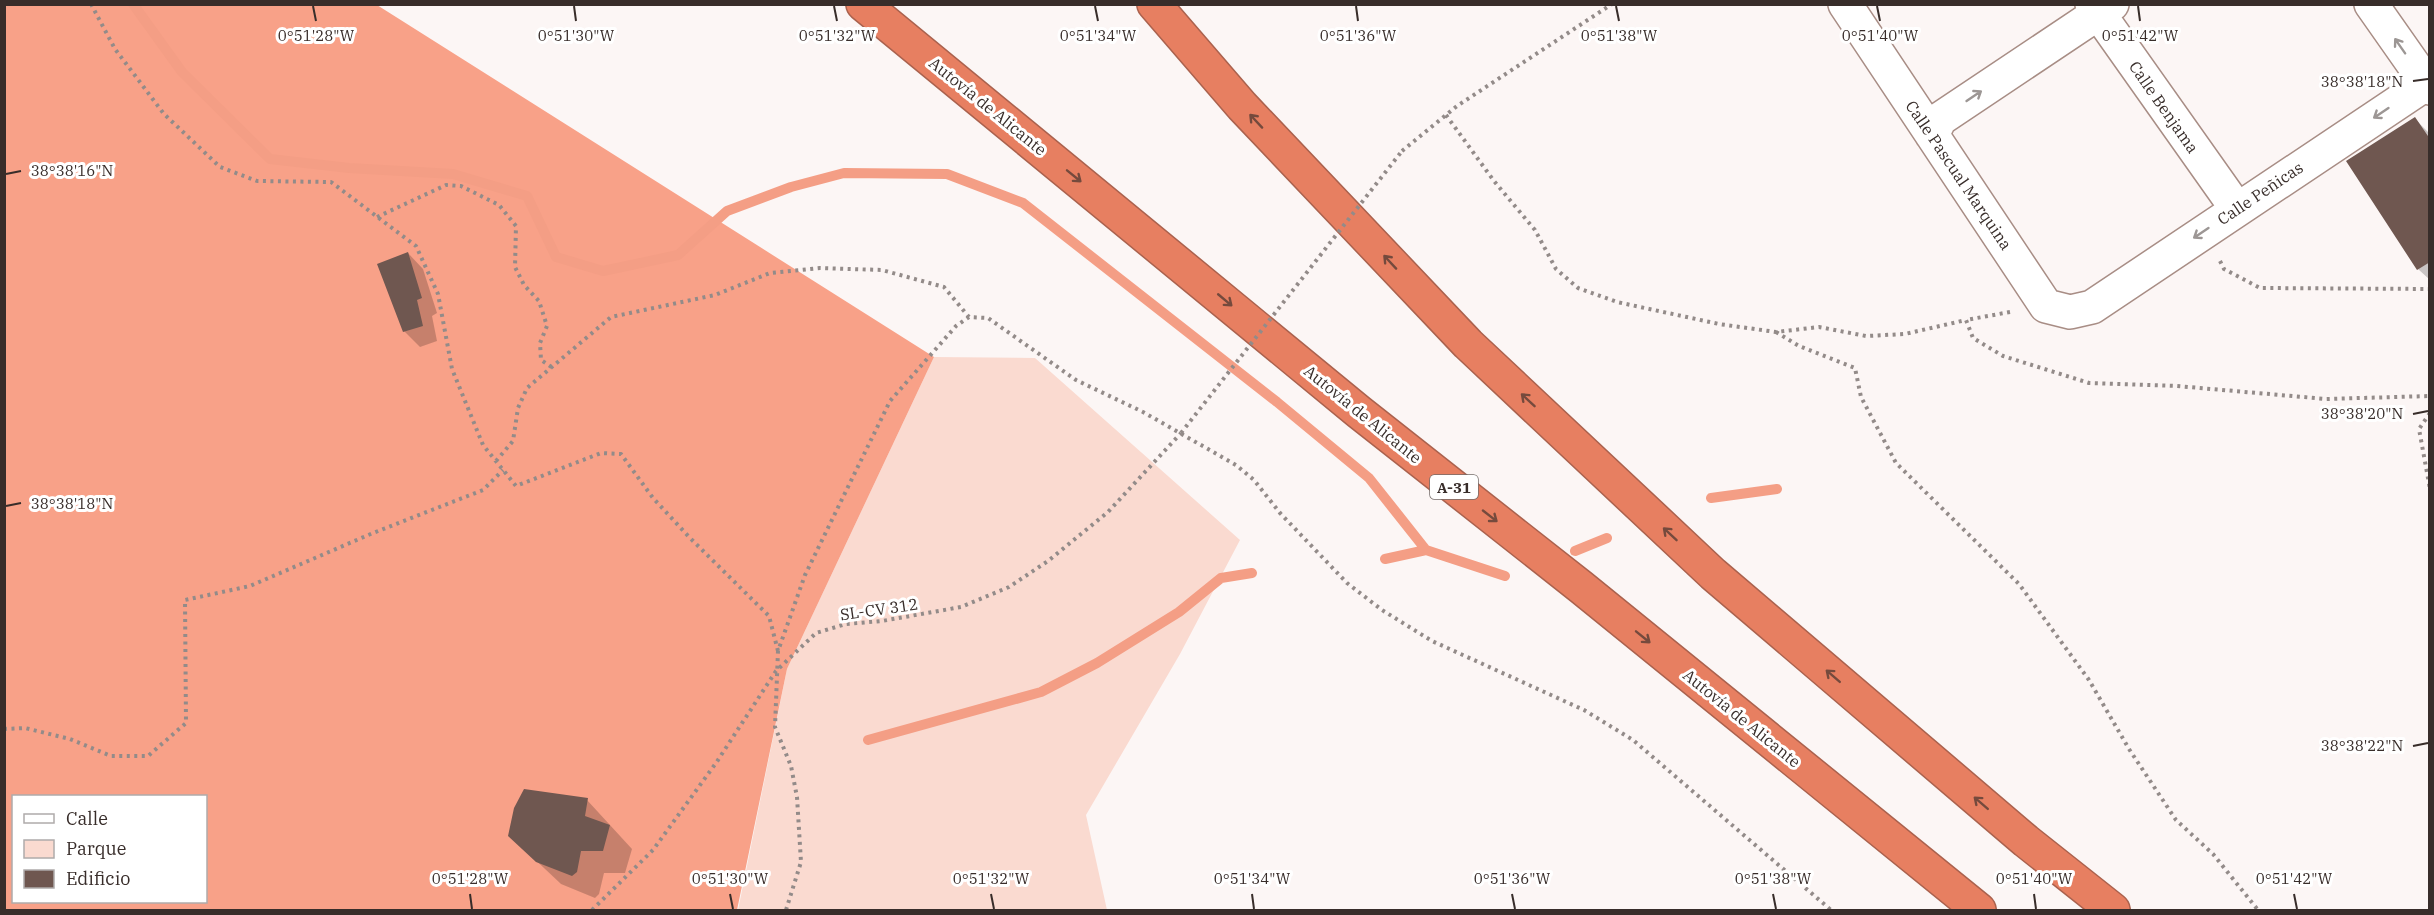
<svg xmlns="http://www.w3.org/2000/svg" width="2434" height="915" viewBox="0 0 2434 915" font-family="'IBM Plex Serif',serif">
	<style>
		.green { fill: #fadad0 }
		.forest { fill: #f8a188; fill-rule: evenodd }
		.shadow { fill: #0003 }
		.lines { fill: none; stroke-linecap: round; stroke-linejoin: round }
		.stream { stroke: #f49e85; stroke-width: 10 }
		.building { fill: #6f5750 }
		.street-casing { stroke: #a88d85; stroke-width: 36 }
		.highway-casing { stroke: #aa624e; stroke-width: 36 }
		.path { stroke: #938b89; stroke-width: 4; stroke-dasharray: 3 4.5; stroke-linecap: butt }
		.street { stroke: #fff; stroke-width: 33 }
		.highway { stroke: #e77f61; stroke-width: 33 }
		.path-bridge { stroke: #938b89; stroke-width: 4; stroke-dasharray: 3 4.5; stroke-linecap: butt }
		.oneway { stroke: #9c9694 }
		.oneway2 { stroke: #754a3d }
		.ticks { fill: none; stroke: #382d2a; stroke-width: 2 }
		.labels { text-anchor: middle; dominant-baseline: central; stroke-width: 6; stroke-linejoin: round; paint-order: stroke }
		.shield { fill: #fff; stroke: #746c6a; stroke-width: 1.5 }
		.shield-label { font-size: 15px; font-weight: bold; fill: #382d2a }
		.street-label { font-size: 16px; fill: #382d2a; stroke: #fff }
		.ticks-label { font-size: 15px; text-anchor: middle; fill: #382d2a; stroke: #fff; stroke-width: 6; stroke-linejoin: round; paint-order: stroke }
	</style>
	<rect width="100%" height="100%" fill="#fcf6f5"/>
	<path class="green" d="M934,357L1035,358L1240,540L1180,654L1086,815L1107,910H738L787,669Z"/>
	<path class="forest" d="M5,5H377L934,357L787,669L737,910H5ZM14,796H206V902H14Z"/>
	<path class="shadow" d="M2415,119L2430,134V280L2418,269Z
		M408,253L423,269L437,313L432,316L437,341L420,347L404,331Z
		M587,800L632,849L625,873H604L599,894L595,898L561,884L510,836Z"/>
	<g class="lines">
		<path class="stream" d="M133,4L182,72L270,159L349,168L453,174L527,196L556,257L603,271L678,255L727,211L791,187L844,173L947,174L1023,203L1277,402L1369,478L1426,550
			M1711,498L1777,489
			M1575,551L1607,538
			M1385,559L1426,550L1505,576
			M868,740L1041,692L1097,663L1179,612L1221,578L1252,573"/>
	</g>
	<path class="building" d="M2415,117L2430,139V262L2417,270L2346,161Z
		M408,252L422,298L417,300L423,326L403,332L377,264Z
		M524,789L588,798L585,816L610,825L603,851H581L577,872L572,876L536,862L508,836L514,808Z"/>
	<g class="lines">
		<defs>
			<path id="street" d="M1845,4L2046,306L2070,312L2092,307L2430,81
				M2092,4L2237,209
				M2371,4L2430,88
				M1932,135L1940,119L2112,4"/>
			<path id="highway" d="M863,4L1359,412L1581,587L1979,910
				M1154,4L1242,106L1468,344L1713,574L2026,841L2113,910"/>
		</defs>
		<use href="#street" class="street-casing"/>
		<use href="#highway" class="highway-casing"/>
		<path class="path" d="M91,4L115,49L164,114L220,167L257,181L331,182L416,246L438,294L452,369L483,445L516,486L601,453L621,454L653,498L689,537L769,616L778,651
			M1446,115L1494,181L1535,230L1556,269L1578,288L1617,302L1719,324L1776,332L1819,327L1866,336L1905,334L1966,320
			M1402,151L1457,106L1612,4
			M377,217L446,185L461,186L499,205L516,226L515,267L524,285L539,301L547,326L540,343L541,360L553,368
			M2220,261L2224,269L2260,288L2430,289
			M2010,312L1966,320L1973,338L2003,356L2089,383L2177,386L2326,399L2430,396
			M1776,332L1799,346L1855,368L1861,397L1896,463L2019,584L2089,680L2129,749L2176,820L2213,854L2258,910
			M2430,413L2419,429L2430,489
			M496,461L513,441L518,408L527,388L611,317L715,295L770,273L820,268L882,270L944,287L969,317
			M4,729L25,728L70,739L111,756H148L186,723L185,600L250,586L373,533L483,490L503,470
			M592,910L653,850L716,763L776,671L816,633L846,624L882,621L961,607L1009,587L1048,561L1108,512L1181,433
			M786,910L801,862L797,797L791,766L775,727L778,651L805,575L890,401L956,326L969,317L988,318L1076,380L1143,412L1236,465L1254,480L1280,513L1347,583L1382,610L1432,641L1584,710L1633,740L1831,910"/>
		<use href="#street" class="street"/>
		<use href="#highway" class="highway"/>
		<path class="path-bridge" d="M1181,433L1402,151"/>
	</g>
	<defs><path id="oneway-shaft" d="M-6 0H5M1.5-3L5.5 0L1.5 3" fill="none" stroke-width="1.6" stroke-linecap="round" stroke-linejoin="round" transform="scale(1.5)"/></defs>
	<g class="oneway">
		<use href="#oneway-shaft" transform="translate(2400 46) rotate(-125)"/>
		<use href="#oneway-shaft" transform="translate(1974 96) rotate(-34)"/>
		<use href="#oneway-shaft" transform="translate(2381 113) rotate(146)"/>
		<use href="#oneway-shaft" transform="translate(2201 233) rotate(146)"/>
	</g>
	<g class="oneway2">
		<use href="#oneway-shaft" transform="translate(1256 121) rotate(-133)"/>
		<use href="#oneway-shaft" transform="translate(1074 176) rotate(39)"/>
		<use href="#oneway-shaft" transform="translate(1390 262) rotate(-133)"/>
		<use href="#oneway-shaft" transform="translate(1225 300) rotate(40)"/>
		<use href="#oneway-shaft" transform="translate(1528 400) rotate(-137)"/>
		<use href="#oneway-shaft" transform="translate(1490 516) rotate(38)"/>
		<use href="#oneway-shaft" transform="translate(1670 534) rotate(-137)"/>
		<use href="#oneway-shaft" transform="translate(1643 637) rotate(39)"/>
		<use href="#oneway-shaft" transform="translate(1833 676) rotate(-139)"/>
		<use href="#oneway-shaft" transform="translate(1981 803) rotate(-139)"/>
	</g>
	<path class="ticks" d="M313,6L316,21M574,6L576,21M834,6L837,21M1095,6L1098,21M1356,6L1358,21M1616,6L1619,21M1877,6L1880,21M2138,6L2140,21M2413,81L2428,79M6,174L21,171M2413,414L2428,411M6,506L21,503M2413,746L2428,743M470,894L472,909M730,894L733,909M991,894L994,909M1252,894L1254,909M1512,894L1515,909M1773,894L1776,909M2034,894L2036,909M2294,894L2297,909"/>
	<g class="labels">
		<rect class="shield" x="1430" y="475" width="48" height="24" rx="4.5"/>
		<g class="shield-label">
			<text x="1454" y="487">A-31</text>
		</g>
		<g class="street-label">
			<text transform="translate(988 106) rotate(39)">Autovía de Alicante</text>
			<text transform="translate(2164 107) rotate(55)">Calle Benjama</text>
			<text transform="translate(1959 175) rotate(56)">Calle Pascual Marquina</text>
			<text transform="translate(2260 193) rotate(-34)">Calle Peñicas</text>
			<text transform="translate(1363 414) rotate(39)">Autovía de Alicante</text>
			<text transform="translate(879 609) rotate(-8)">SL-CV 312</text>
			<text transform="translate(1742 718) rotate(39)">Autovía de Alicante</text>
		</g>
	</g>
	<g class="ticks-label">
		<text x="1358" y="41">0°51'36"W</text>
		<text x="1880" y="41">0°51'40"W</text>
		<text x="316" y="41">0°51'28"W</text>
		<text x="576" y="41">0°51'30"W</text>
		<text x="837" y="41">0°51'32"W</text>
		<text x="1098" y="41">0°51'34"W</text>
		<text x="1619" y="41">0°51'38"W</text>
		<text x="2140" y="41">0°51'42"W</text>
		<text x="2362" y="87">38°38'18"N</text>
		<text x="72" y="176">38°38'16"N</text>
		<text x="2362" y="419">38°38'20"N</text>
		<text x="72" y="509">38°38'18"N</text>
		<text x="2362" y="751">38°38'22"N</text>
		<text x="470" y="884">0°51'28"W</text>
		<text x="730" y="884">0°51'30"W</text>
		<text x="991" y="884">0°51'32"W</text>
		<text x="1252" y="884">0°51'34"W</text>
		<text x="1512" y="884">0°51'36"W</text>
		<text x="1773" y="884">0°51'38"W</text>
		<text x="2034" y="884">0°51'40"W</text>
		<text x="2294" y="884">0°51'42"W</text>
	</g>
	<rect width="2434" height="915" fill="none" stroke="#382d2a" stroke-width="12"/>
	<rect x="12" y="795" width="195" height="108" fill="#ffffff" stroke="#afabaa" stroke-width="1.5"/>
	<rect x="24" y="814" width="30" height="9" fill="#ffffff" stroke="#afabaa" stroke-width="1.5"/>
	<text x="66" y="825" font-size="18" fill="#382d2a">Calle</text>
	<rect x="24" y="840" width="30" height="18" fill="#fadad0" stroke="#afabaa" stroke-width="1.5"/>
	<text x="66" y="855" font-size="18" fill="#382d2a">Parque</text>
	<rect x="24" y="870" width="30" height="18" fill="#6f5750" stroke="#afabaa" stroke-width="1.5"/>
	<text x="66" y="885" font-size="18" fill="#382d2a">Edificio</text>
</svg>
